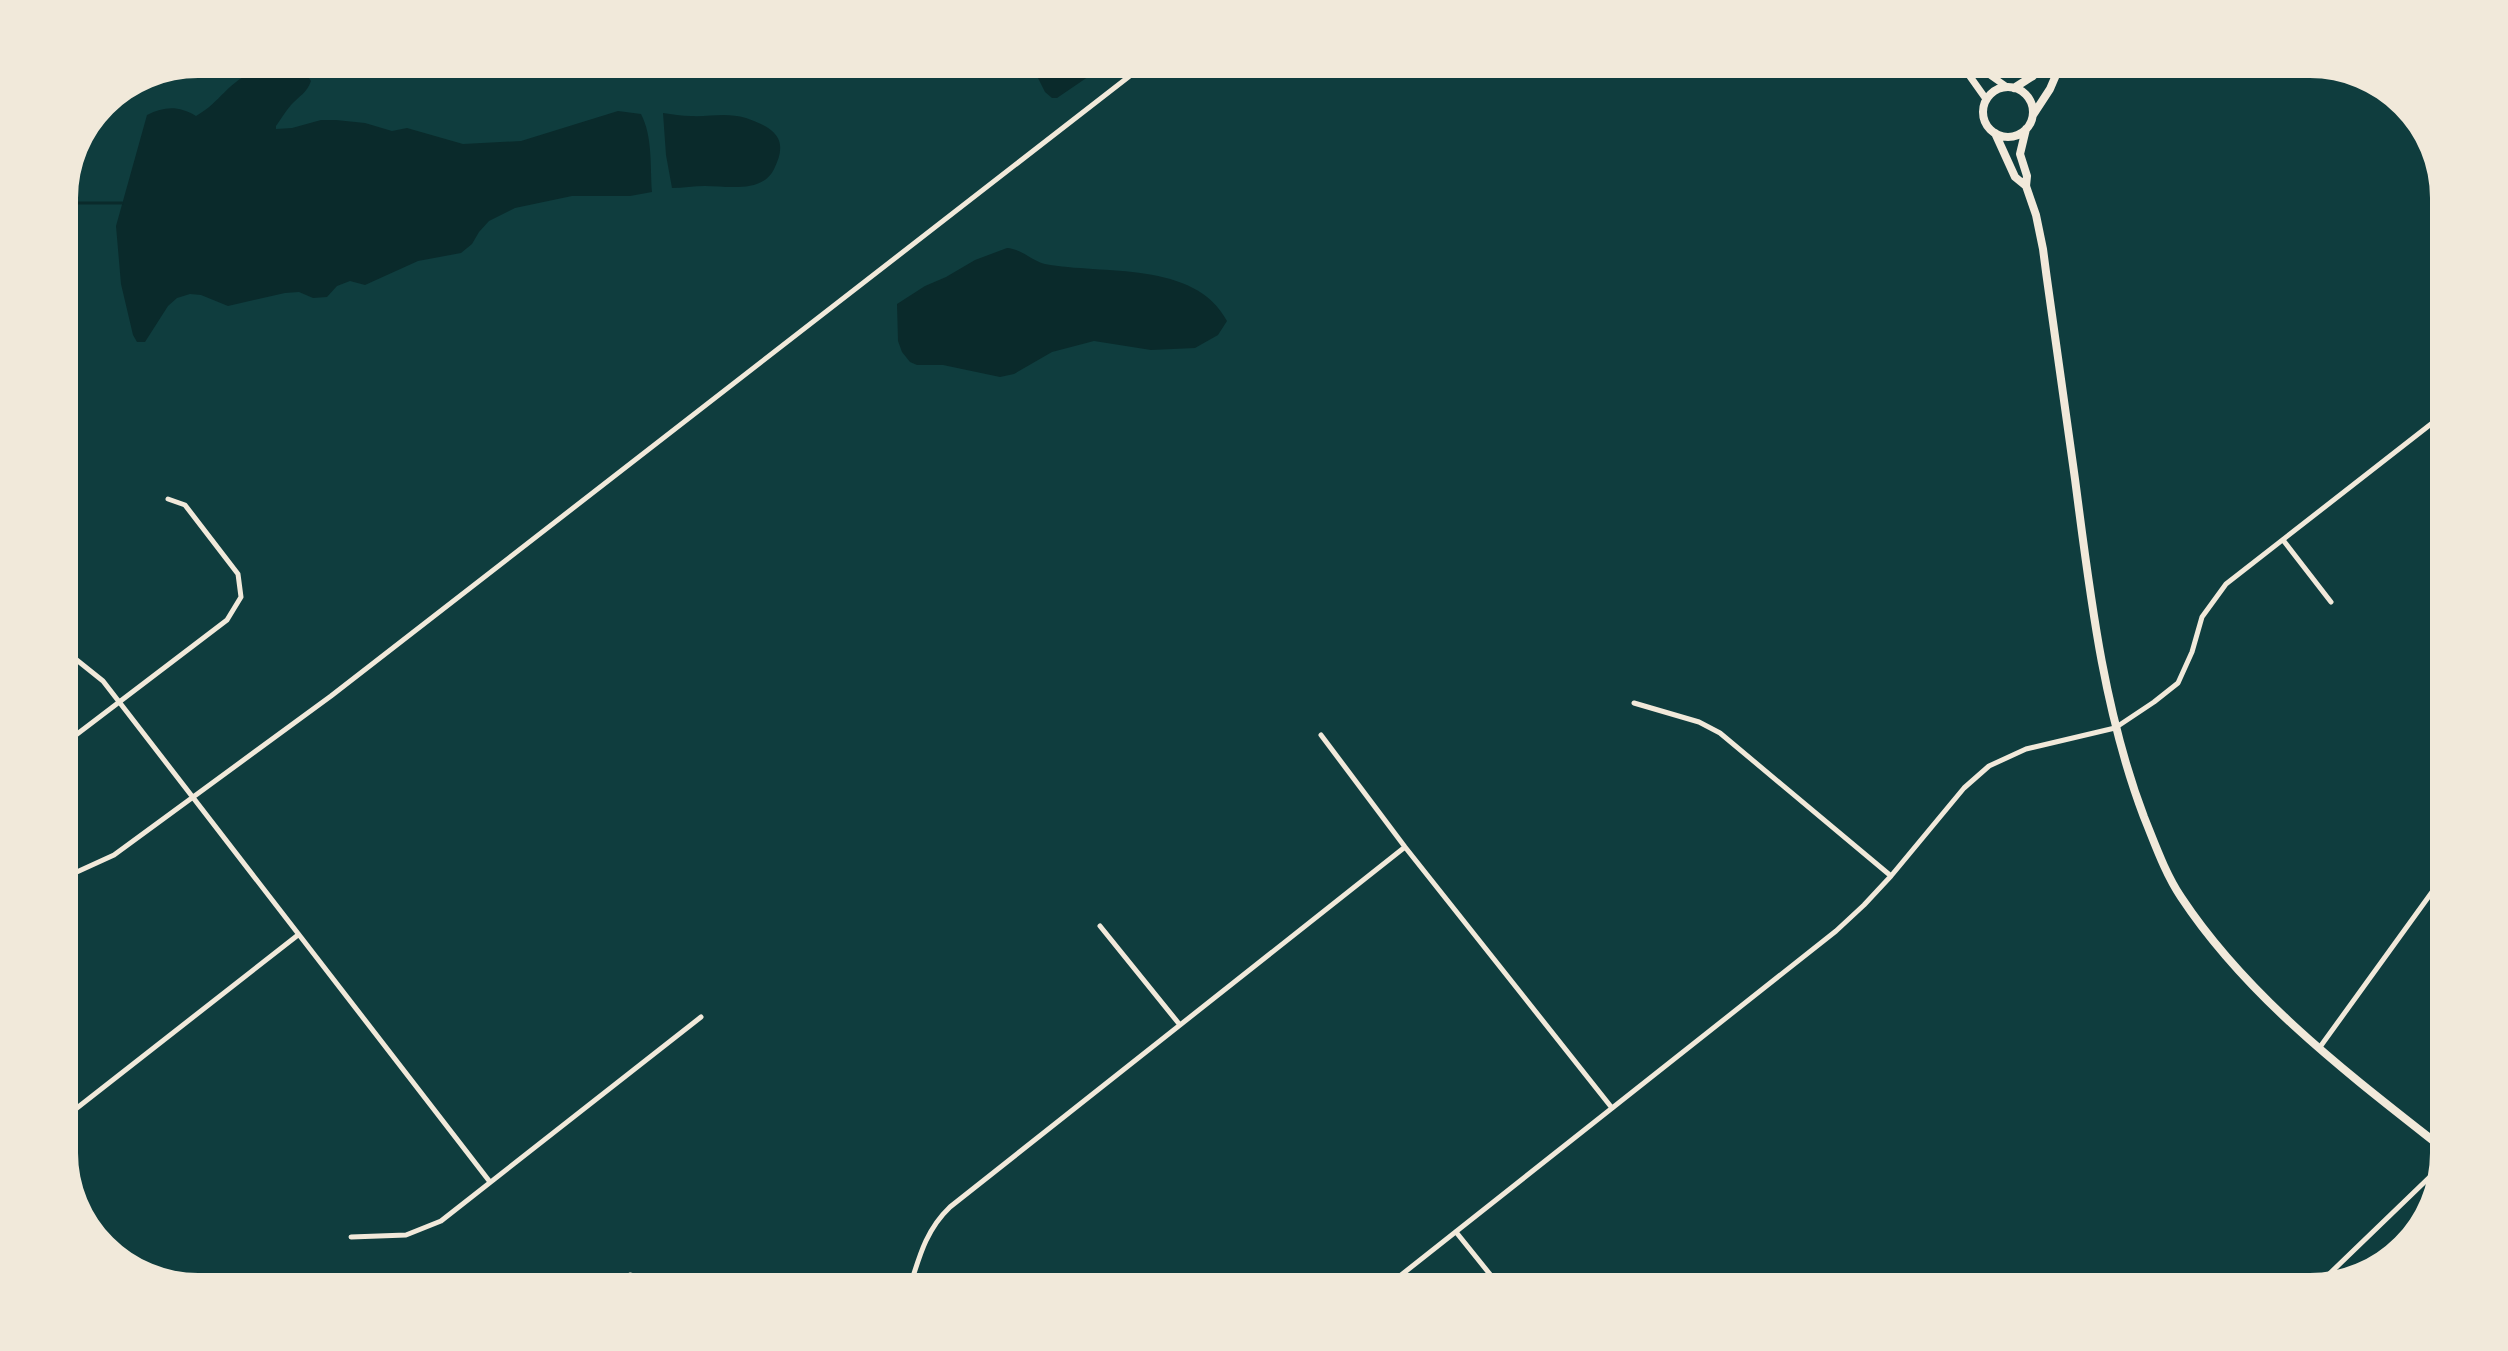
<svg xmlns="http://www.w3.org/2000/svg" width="2508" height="1351" viewBox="0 0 2508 1351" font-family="Lato,sans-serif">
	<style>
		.water { fill: #0a2a2b }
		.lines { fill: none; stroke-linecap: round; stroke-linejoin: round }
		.stream { stroke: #0a2a2b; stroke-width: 3 }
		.minor { stroke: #f1e9da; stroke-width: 5 }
		.tertiary { stroke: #f1e9da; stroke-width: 7 }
		.secondary { stroke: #f1e9da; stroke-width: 8 }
	</style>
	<rect width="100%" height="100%" fill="#0f3d3e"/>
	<path class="water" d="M265,68H302L311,81C307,93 299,96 291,105C285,112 281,119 276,126V129L292,128L321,120H336L365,123L392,131L407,128L463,144L521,141L618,111L641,114C653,137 650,167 652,192L630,196H572L515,208L489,221L479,232L472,244L461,253L418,261L365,285L350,281L337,286L327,297L313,298L299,292L285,293L228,306L201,295L190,294L177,298L168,306L145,342H137L133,335L121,284L116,226L147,115C165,106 179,106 196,116C223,101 229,77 265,68Z
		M1033,68H1101L1057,98H1052L1045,92Z
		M663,113C672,114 682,116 691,116C710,117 726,112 746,118C758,122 779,130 780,145C781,153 778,160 775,167C764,194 728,186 705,186C694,186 683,188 672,188L666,155Z
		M1007,248C1022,249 1032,261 1045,264C1102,275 1195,260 1227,321L1218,335L1195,348L1151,350L1094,341L1052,352L1014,374L1000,377L943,365H917L910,362L902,352L898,341L897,304L925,286L946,277L975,260Z"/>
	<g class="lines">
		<path class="stream" d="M68,203H122"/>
		<path class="minor" d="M2283,540L2331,602
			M68,653L103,681L120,703L490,1182
			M1634,703L1699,722L1720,733L1891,876
			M1321,735L1405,847L1612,1108
			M68,741L227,620L241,597L238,574L185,505L168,499
			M68,876L114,855L331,696L1140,68
			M1100,926L1180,1025
			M2320,1047L2440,881
			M68,1115L298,935
			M1456,1232L1497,1283
			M351,1237L406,1235L441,1221L701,1017
			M630,1275L661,1283
			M2323,1280L2436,1171
			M911,1283C920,1254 927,1229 950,1207L1405,847
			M1391,1283L1836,931L1864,905L1891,876L1964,788L1989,766L2026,749L2115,728L2154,702L2178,683L2192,652L2202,617L2226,584L2440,417"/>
		<path class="tertiary" d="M1964,68L1986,99
			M1980,68L2007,87"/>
		<path class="secondary" d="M1983 112a25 25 0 1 1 50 0a25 25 0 1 1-50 0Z
			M2014,88L2033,76L2041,68
			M2033,115L2050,89L2059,68
			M2026,129L2020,154L2027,176L2026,186L2036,215L2043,249C2053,326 2064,403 2075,479C2090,594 2103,709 2144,817C2155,844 2165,873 2181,897C2247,997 2347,1073 2440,1146
			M1995,133L2015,177L2026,186"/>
	</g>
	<path d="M0 0H2508V1351H0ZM198 78H2310A120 120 0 0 1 2430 198V1153A120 120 0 0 1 2310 1273H198A120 120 0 0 1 78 1153V198A120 120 0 0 1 198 78Z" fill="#f1e9da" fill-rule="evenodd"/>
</svg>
